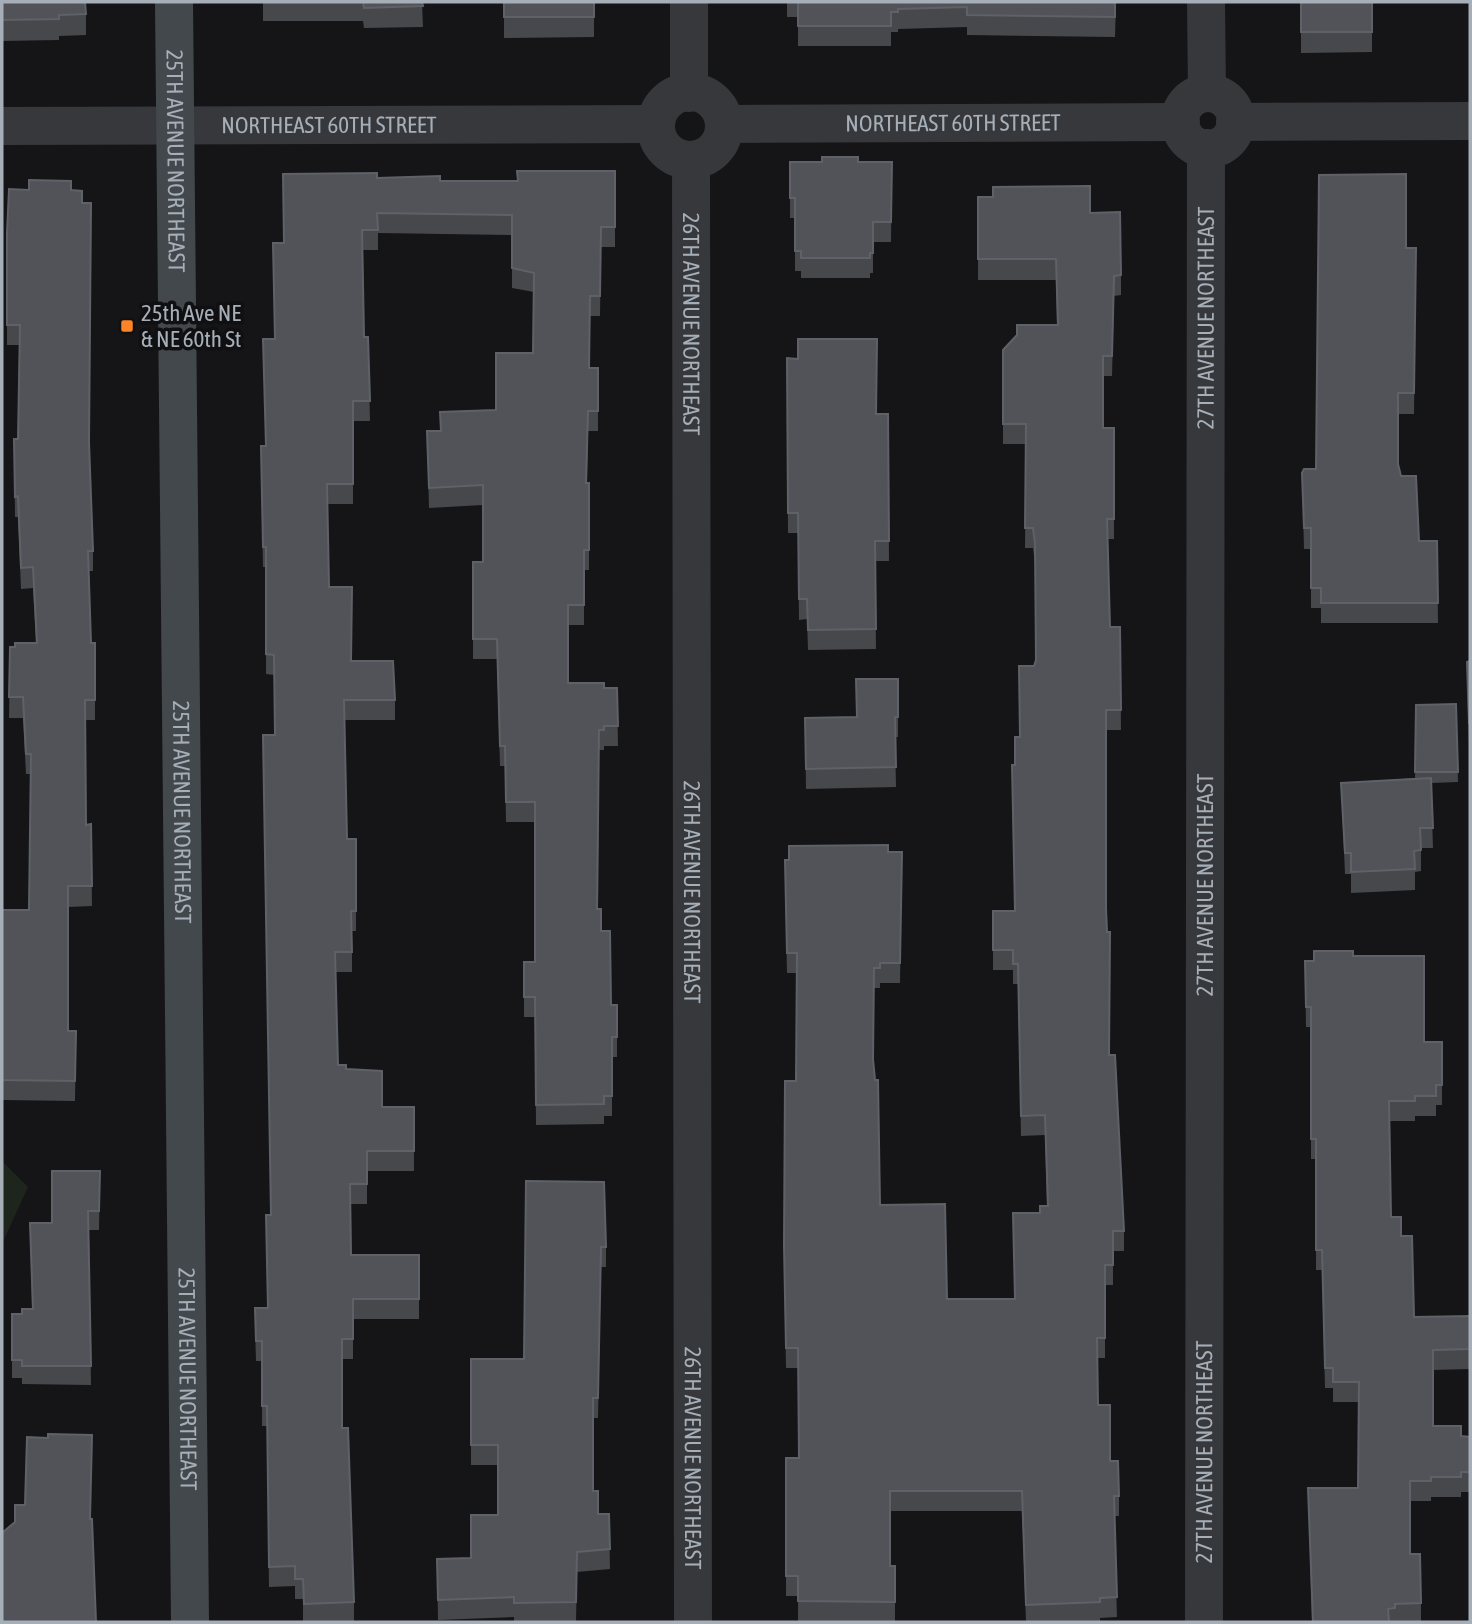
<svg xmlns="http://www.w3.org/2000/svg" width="1472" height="1624" viewBox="0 0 1472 1624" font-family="'Asap Condensed',sans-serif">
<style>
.green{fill:#1d251d}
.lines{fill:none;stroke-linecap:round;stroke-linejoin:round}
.street{stroke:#36383c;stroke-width:38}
.secondary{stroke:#43484c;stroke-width:38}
.wall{fill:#46484c}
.building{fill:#515358;stroke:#5e6167;stroke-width:2}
.poi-dot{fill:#fb8328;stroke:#101012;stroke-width:2.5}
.labels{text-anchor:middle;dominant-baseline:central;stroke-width:7;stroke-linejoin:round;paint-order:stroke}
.street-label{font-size:23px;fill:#a6afb8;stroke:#101012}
.poi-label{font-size:23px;fill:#a6afb8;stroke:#101012;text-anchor:start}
</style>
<rect width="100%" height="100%" fill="#151517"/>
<!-- green -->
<path class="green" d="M 2,1161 L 28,1187 L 2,1244 Z"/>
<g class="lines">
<!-- street -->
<g class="street">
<path d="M 1206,2 L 1207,93"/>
<circle cx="690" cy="126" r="34"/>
<path d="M 689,93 L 689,2"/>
<circle cx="1208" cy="121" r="28"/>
<path d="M 1235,122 L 1470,121"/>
<path id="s1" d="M 724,124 L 1181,122"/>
<path id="s2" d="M 2,126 L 655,124"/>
<path id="s3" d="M 691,160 L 693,1622"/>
<path id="s4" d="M 1204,1622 L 1206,148"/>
</g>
<!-- secondary -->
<path class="secondary" id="s5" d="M 174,2 L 190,1622"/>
</g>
<!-- wall -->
<path class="wall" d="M 2,2 L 86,14 L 86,35 L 59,36 L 59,40 L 2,41 Z
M 263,2 L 422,2 L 423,27 L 364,28 L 363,21 L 263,21 Z
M 504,2 L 594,2 L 594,37 L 504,38 Z
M 787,2 L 1116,2 L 1115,37 L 967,35 L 967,27 L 898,29 L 898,32 L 891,32 L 891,46 L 798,46 L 798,17 L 787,17 Z
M 1301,2 L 1372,2 L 1372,52 L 1301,53 Z
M 790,162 L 892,162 L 891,242 L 873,242 L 873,273 L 870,273 L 870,278 L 801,278 L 801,271 L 795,271 L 795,218 L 790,218 Z
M 615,171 L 615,247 L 601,247 L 600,316 L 590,316 L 589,368 L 598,368 L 598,431 L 588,431 L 587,483 L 589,483 L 589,570 L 584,570 L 584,625 L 568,625 L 568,683 L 604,688 L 617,688 L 618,746 L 604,746 L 604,750 L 599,750 L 598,909 L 611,1005 L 617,1005 L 617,1057 L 612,1057 L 612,1116 L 604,1116 L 604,1124 L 536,1125 L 535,1017 L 524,1017 L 524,962 L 535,962 L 535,822 L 506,822 L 505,766 L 500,766 L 497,659 L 473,659 L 473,562 L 483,562 L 483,505 L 429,508 L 427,431 L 440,431 L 440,412 L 496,410 L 533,353 L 534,292 L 512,288 L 512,235 L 378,233 L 378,250 L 363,250 L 364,337 L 368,337 L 370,421 L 353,421 L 353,504 L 327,504 L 329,587 L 351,661 L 395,700 L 395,720 L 344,720 L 347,839 L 356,839 L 356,931 L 352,931 L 352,972 L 336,972 L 338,1065 L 346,1069 L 382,1107 L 414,1107 L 414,1171 L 367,1171 L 367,1204 L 351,1204 L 351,1255 L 419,1255 L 419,1319 L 353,1319 L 353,1359 L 342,1359 L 342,1428 L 354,1602 L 354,1622 L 303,1622 L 303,1599 L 295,1599 L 295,1586 L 269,1587 L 267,1426 L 262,1426 L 262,1361 L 256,1361 L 255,1328 L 268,1308 L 270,1215 L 275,735 L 274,675 L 266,674 L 266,567 L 263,567 L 261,466 L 265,446 L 284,243 L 377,178 L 440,181 L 517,181 Z
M 71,190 L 82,203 L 89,446 L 93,551 L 93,571 L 88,571 L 91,643 L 95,643 L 95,720 L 85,720 L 86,825 L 91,824 L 92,906 L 68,907 L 68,1031 L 76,1031 L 75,1101 L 2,1100 L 2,910 L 29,910 L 31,774 L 26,774 L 23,718 L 9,718 L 10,647 L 36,643 L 33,588 L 21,589 L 18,517 L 15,517 L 14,439 L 18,439 L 19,345 L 7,345 L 7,233 Z
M 978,197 L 1090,213 L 1121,275 L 1121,295 L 1114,296 L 1112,376 L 1103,376 L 1103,428 L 1114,428 L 1114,539 L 1108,539 L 1110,627 L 1120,627 L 1121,730 L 1106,730 L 1106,908 L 1109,1055 L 1124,1231 L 1124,1251 L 1113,1251 L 1113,1285 L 1105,1285 L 1105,1358 L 1097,1358 L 1098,1405 L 1110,1461 L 1119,1496 L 1119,1516 L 1114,1516 L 1117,1617 L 1100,1618 L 1100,1622 L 1026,1622 L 1022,1511 L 890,1511 L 890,1566 L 895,1566 L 895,1622 L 798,1621 L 798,1596 L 786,1596 L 786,1458 L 799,1458 L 798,1368 L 786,1368 L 784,1265 L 796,1081 L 797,973 L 787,973 L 785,880 L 888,852 L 902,852 L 900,983 L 880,983 L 880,988 L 874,988 L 873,1061 L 880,1205 L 947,1299 L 1015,1299 L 1040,1213 L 1047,1206 L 1045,1135 L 1021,1136 L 1018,984 L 1013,984 L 1013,970 L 993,970 L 993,911 L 1015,911 L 1015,765 L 1036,661 L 1035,564 L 1033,548 L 1025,548 L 1026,444 L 1003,444 L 1003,350 L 1057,325 L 1056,280 L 978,280 Z
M 1406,248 L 1416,248 L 1414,414 L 1398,414 L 1398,464 L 1401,476 L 1419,541 L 1437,541 L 1438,623 L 1321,623 L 1321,608 L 1311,608 L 1311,549 L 1304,549 L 1302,473 L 1316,469 Z
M 787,358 L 876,414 L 888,414 L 889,561 L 875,561 L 876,649 L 808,650 L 807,619 L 799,620 L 798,533 L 788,533 Z
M 1470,661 L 1470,743 L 1469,743 L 1467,682 Z
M 898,679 L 898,737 L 895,737 L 896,787 L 806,789 L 805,718 L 857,717 Z
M 1456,704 L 1458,782 L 1431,783 L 1433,848 L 1421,848 L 1421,871 L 1415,872 L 1415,890 L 1351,893 L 1351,874 L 1345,874 L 1341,783 L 1415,778 L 1416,705 Z
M 1353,956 L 1424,1042 L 1442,1042 L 1442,1105 L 1436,1105 L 1436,1116 L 1415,1116 L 1415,1121 L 1390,1121 L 1391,1217 L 1401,1236 L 1414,1317 L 1470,1316 L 1470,1369 L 1433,1370 L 1433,1426 L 1461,1436 L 1470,1437 L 1470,1492 L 1461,1492 L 1461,1497 L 1431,1497 L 1431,1501 L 1410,1501 L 1410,1554 L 1421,1603 L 1421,1622 L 1312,1622 L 1308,1488 L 1358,1488 L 1359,1402 L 1333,1402 L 1333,1388 L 1325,1388 L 1322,1270 L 1316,1270 L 1316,1159 L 1311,1159 L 1311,1027 L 1306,1027 L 1305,961 Z
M 100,1171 L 99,1230 L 89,1230 L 91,1385 L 22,1384 L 22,1378 L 12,1378 L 12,1314 L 22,1314 L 32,1309 L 30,1223 L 52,1223 Z
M 526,1181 L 606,1247 L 606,1267 L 601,1267 L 598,1418 L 593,1418 L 593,1491 L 598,1514 L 609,1514 L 610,1569 L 577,1572 L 576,1622 L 514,1622 L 514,1617 L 438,1620 L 437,1559 L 471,1558 L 498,1515 L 498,1465 L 471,1465 L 471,1359 L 524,1359 Z"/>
<!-- building -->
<path class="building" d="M 2,2 L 85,2 L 86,14 L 59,15 L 59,19 L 2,20 Z
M 363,2 L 422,2 L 423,6 L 364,8 Z
M 504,2 L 594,2 L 594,17 L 504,17 Z
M 798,2 L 1115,2 L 1115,17 L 967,15 L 967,7 L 898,9 L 898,12 L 891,12 L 891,26 L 798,26 Z
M 1301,2 L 1372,2 L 1372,32 L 1301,32 Z
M 822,157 L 858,157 L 858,162 L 892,162 L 891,222 L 873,222 L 873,253 L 870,253 L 870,258 L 801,258 L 801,251 L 795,251 L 795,198 L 790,198 L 790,162 L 822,162 Z
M 517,171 L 615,171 L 615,227 L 601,227 L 600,296 L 590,296 L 589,368 L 598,368 L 598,411 L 588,411 L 586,483 L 589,483 L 589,550 L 584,550 L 584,605 L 568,605 L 568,683 L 604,683 L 604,688 L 617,688 L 618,726 L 604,726 L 604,730 L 599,730 L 597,909 L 601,909 L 601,931 L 610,931 L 611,1005 L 617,1005 L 617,1037 L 612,1037 L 612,1096 L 604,1096 L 604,1104 L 536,1105 L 535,997 L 524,997 L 524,962 L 535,962 L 535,802 L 506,802 L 505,746 L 500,746 L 497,639 L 473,639 L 473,562 L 483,562 L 483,485 L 429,488 L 427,431 L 441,431 L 440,412 L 496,410 L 496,353 L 533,353 L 534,273 L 512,268 L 512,215 L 377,213 L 378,230 L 362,230 L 364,337 L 368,337 L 370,401 L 353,401 L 353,484 L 327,484 L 329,587 L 352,587 L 351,661 L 393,661 L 395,700 L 344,700 L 347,839 L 356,839 L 356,911 L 351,911 L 352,952 L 335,952 L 338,1065 L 346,1065 L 346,1069 L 382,1071 L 382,1107 L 414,1107 L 414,1151 L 367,1151 L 367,1184 L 350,1184 L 351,1255 L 419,1255 L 419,1299 L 353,1299 L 353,1339 L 342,1339 L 342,1428 L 348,1428 L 354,1602 L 304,1604 L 303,1579 L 295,1579 L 295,1566 L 269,1567 L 267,1406 L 262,1406 L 262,1341 L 256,1341 L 255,1308 L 268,1308 L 266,1215 L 271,1215 L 263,735 L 275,735 L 274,655 L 266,654 L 266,547 L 263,547 L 261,446 L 266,446 L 263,339 L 275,339 L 273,243 L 284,243 L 283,174 L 377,173 L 377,178 L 440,176 L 440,181 L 518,181 Z
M 1406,174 L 1406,248 L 1416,248 L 1414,393 L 1398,393 L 1398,464 L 1401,476 L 1416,476 L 1419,541 L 1437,541 L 1438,603 L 1321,603 L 1321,588 L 1311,588 L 1311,528 L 1304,528 L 1302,473 L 1304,469 L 1316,469 L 1319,175 Z
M 29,180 L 71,181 L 71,190 L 82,191 L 82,203 L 91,203 L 89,442 L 93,551 L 88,551 L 91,643 L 95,643 L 95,700 L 85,700 L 86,825 L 91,824 L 92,886 L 68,886 L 68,1031 L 76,1031 L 75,1081 L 2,1080 L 2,910 L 29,910 L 31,754 L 26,754 L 23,697 L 9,697 L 10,647 L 15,647 L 15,643 L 37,643 L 33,567 L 21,568 L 18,496 L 15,497 L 14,439 L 18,439 L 20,325 L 7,325 L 7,233 L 9,189 L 29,190 Z
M 1090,186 L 1090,213 L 1120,212 L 1121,275 L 1114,276 L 1112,356 L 1103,356 L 1103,428 L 1114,428 L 1114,519 L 1107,519 L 1110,627 L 1120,627 L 1121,710 L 1106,710 L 1106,908 L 1107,932 L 1110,932 L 1109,1055 L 1115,1055 L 1124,1231 L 1113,1231 L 1113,1265 L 1105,1265 L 1105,1338 L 1097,1338 L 1098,1405 L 1110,1405 L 1110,1461 L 1118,1461 L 1119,1496 L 1114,1496 L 1117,1597 L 1100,1598 L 1100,1602 L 1026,1605 L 1022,1491 L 890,1491 L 890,1566 L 895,1566 L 895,1602 L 798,1601 L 798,1576 L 786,1576 L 786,1458 L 799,1458 L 798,1348 L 786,1348 L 784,1245 L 785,1081 L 796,1081 L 797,953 L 787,953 L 785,860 L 789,860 L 789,846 L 888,845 L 888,852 L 902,852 L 900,963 L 880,963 L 880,968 L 874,968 L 873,1059 L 875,1080 L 878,1080 L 880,1205 L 945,1204 L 947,1299 L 1015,1299 L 1013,1213 L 1040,1213 L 1040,1206 L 1048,1206 L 1045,1115 L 1021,1116 L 1018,964 L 1013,964 L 1013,950 L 993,950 L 993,911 L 1015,911 L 1012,765 L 1015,765 L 1015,737 L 1020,737 L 1019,666 L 1034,666 L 1036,660 L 1035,544 L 1033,528 L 1025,528 L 1026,424 L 1003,424 L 1003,350 L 1017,335 L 1017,325 L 1058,325 L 1056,259 L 978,259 L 978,197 L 993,197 L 993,187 Z
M 798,339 L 877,339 L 876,414 L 888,414 L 889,541 L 875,541 L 876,629 L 808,630 L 807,599 L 799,599 L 798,513 L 788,513 L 787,358 L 798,359 Z
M 1470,661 L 1470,723 L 1469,723 L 1467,662 Z
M 856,679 L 898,679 L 898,717 L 895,717 L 896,767 L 806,769 L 805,718 L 857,717 Z
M 1456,704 L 1458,772 L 1415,772 L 1416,705 Z
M 1431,778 L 1433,828 L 1420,828 L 1421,850 L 1414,851 L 1415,869 L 1351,872 L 1351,853 L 1345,853 L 1341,783 Z
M 1314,951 L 1353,951 L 1353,956 L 1424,956 L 1424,1042 L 1442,1042 L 1442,1085 L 1436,1085 L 1436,1096 L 1415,1096 L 1415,1101 L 1389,1101 L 1391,1217 L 1401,1217 L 1401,1236 L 1412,1236 L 1414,1317 L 1470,1316 L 1470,1349 L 1433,1350 L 1433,1426 L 1461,1426 L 1461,1436 L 1470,1437 L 1470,1472 L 1461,1472 L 1461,1477 L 1431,1477 L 1431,1481 L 1410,1481 L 1410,1554 L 1420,1554 L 1421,1603 L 1395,1604 L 1395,1608 L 1388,1609 L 1389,1622 L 1313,1622 L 1308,1488 L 1358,1488 L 1359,1382 L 1333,1382 L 1333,1368 L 1325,1368 L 1322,1250 L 1316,1250 L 1316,1139 L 1311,1139 L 1311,1007 L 1306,1007 L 1305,961 L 1314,961 Z
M 52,1171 L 100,1171 L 99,1211 L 88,1211 L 91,1366 L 22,1366 L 22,1360 L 12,1360 L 12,1314 L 22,1314 L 22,1309 L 33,1309 L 30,1223 L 52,1223 Z
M 526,1181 L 604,1182 L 606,1247 L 601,1247 L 598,1398 L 593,1398 L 593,1491 L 598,1491 L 598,1514 L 609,1514 L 610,1549 L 577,1552 L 576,1602 L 514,1603 L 514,1597 L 438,1600 L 437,1559 L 471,1558 L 471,1515 L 498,1515 L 498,1445 L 471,1445 L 471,1359 L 524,1359 Z
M 48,1434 L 92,1435 L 90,1519 L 92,1519 L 96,1622 L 2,1622 L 2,1533 L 15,1522 L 15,1505 L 25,1505 L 27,1437 L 48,1438 Z"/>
<!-- markers -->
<rect class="poi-dot" x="120" y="319" width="14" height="14" rx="3.5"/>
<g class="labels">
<!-- street labels -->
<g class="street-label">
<text stroke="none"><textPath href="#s1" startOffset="229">NORTHEAST 60TH STREET</textPath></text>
<text stroke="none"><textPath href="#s2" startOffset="327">NORTHEAST 60TH STREET</textPath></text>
<text stroke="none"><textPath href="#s5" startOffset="159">25TH AVENUE NORTHEAST</textPath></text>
<text stroke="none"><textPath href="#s4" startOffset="1304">27TH AVENUE NORTHEAST</textPath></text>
<text stroke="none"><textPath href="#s3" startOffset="164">26TH AVENUE NORTHEAST</textPath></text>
<text stroke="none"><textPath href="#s5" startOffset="810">25TH AVENUE NORTHEAST</textPath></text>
<text stroke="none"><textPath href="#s4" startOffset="737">27TH AVENUE NORTHEAST</textPath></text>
<text stroke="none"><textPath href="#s3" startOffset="732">26TH AVENUE NORTHEAST</textPath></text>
<text stroke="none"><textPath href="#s5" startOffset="1377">25TH AVENUE NORTHEAST</textPath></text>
<text stroke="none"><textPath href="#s4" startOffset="170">27TH AVENUE NORTHEAST</textPath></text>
<text stroke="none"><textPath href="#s3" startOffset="1298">26TH AVENUE NORTHEAST</textPath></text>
</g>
<!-- poi labels -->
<g class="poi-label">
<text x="141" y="313">25th Ave NE<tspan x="141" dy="26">&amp; NE 60th St</tspan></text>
</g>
</g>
<!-- border -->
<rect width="1472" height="1624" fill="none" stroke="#a6afb8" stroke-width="7"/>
</svg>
